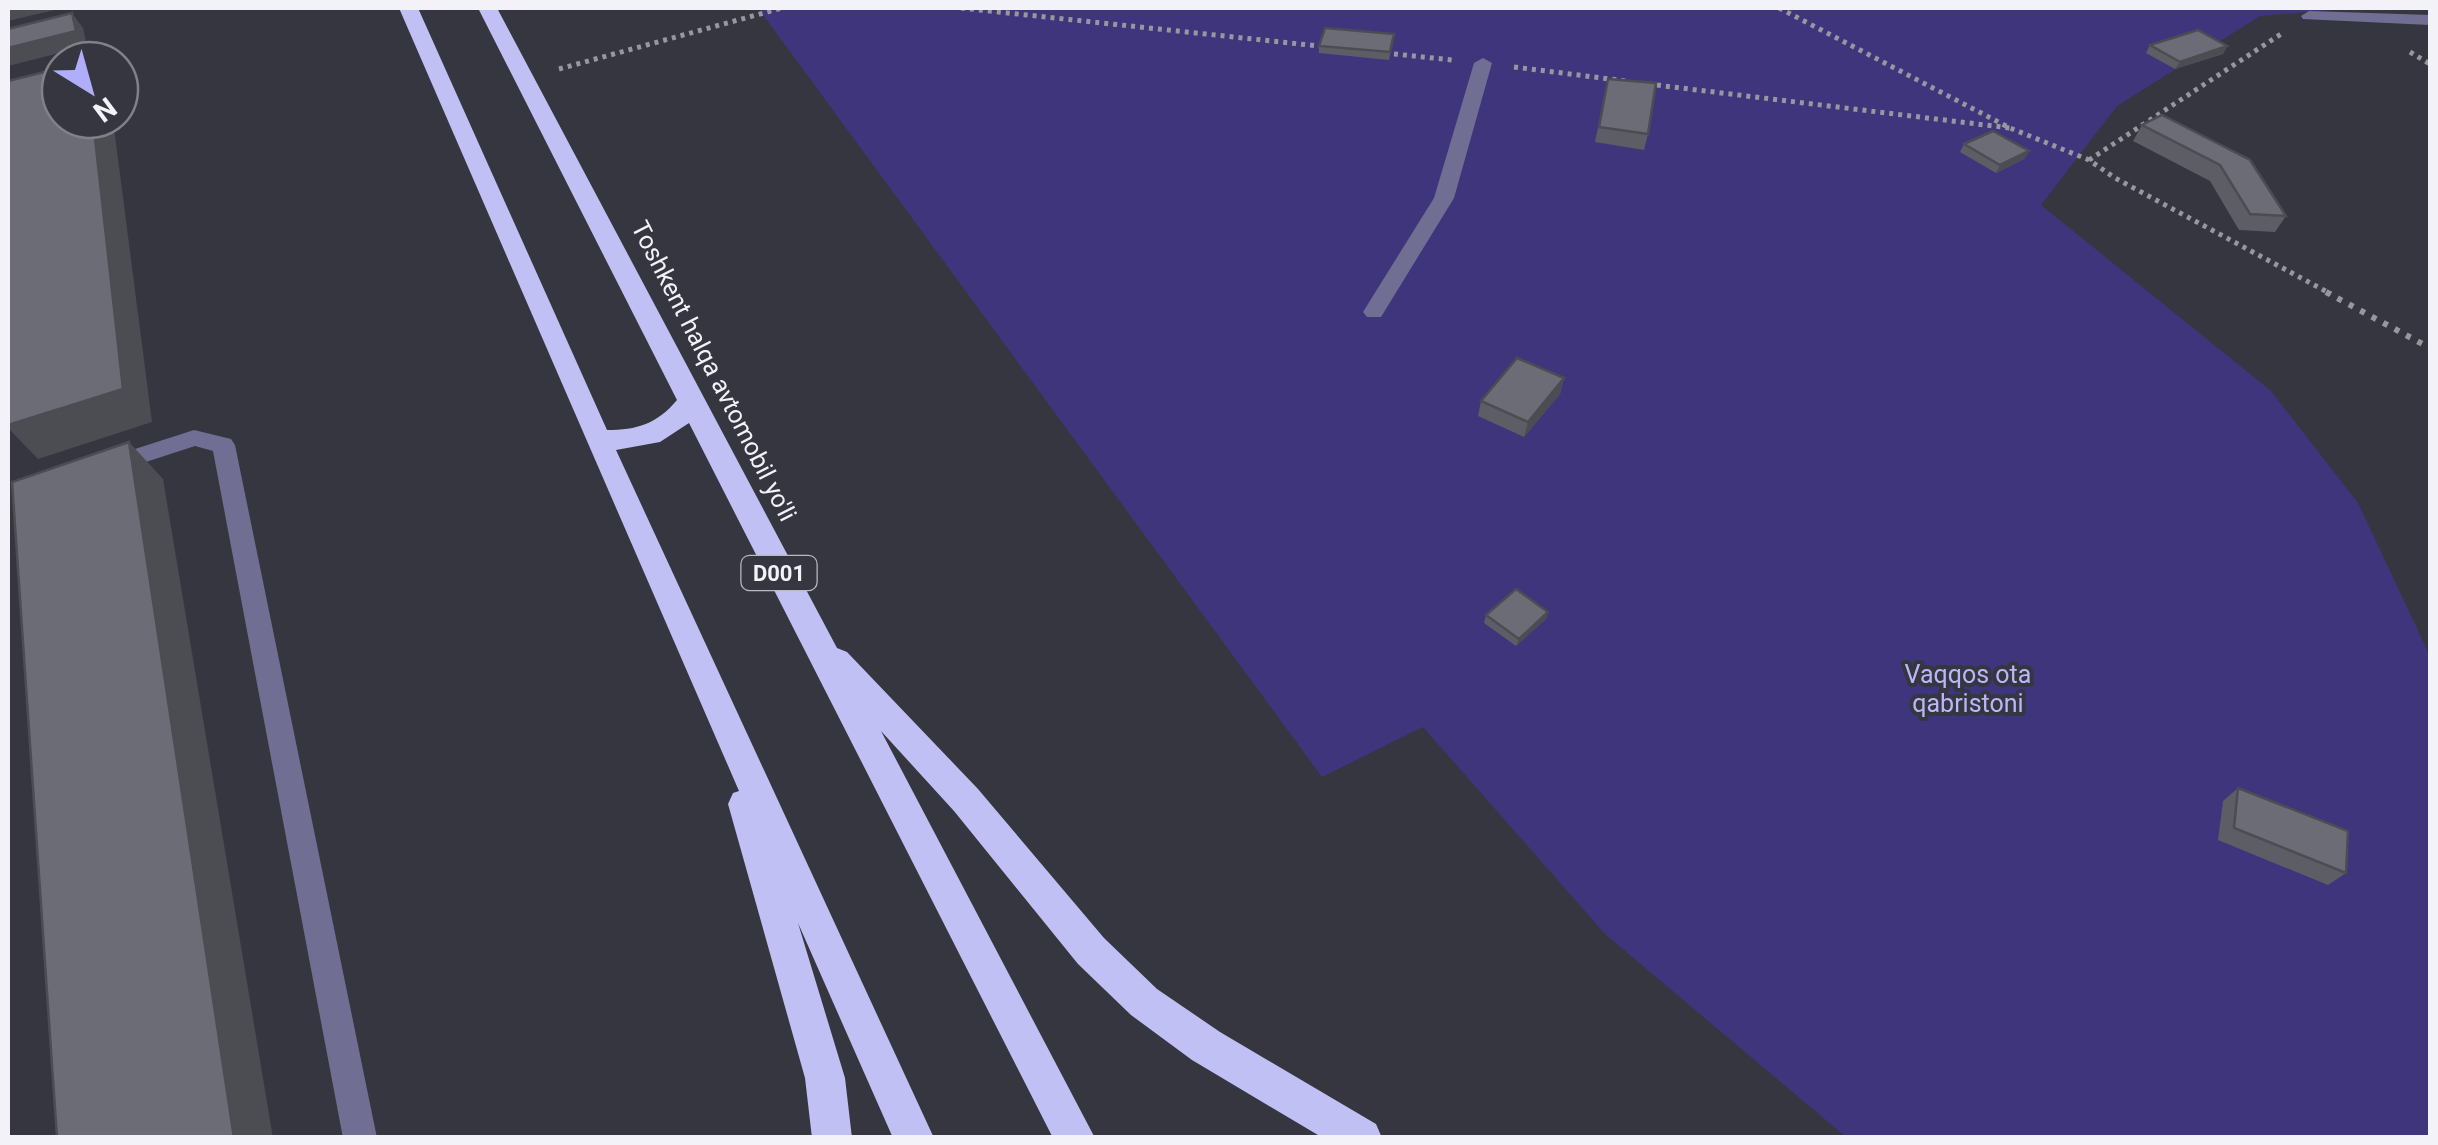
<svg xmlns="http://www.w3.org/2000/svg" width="2438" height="1145" viewBox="0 0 2438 1145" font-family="Roboto,sans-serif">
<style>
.green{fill:#3f357d}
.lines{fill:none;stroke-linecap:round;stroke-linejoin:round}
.path-far1{stroke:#97979f;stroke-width:5;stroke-dasharray:4 5;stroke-linecap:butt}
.path{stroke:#97979f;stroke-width:6;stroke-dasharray:5 8;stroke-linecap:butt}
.minor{fill:#706f93;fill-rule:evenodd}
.highway{fill:#c1c0f4;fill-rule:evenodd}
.wall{fill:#5d5d66}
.shaded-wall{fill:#4c4c53}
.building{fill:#6c6c77;stroke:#4c4c53;stroke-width:2.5}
.labels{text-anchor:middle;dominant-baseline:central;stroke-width:8;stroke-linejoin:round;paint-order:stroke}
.shield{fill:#363640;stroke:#babac1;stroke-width:2.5}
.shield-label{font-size:22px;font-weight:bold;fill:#f2f2f8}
.street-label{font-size:25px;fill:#f2f2f8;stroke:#363640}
.park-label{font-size:25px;fill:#b9b7f8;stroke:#363640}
</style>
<rect width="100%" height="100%" fill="#363640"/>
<!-- green -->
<path class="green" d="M 758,8 L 2359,8 L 2260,16 L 2117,106 L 2041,205 L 2271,391 L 2358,503 L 2430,656 L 2430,1137 L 1846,1137 L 1605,934 L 1423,727 L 1322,777 Z"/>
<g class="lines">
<!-- path-far1 -->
<path class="path-far1" d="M 961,8 L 1328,47
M 1779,8 L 2010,128 L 2089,160 L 2115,178 L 2331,294
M 2410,52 L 2430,64
M 1385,53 L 1452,60
M 1514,67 L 1626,81
M 559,69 L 782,8
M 1648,84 L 2010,128
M 2089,160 L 2281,34"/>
<!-- path -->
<path class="path" d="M 2326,292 L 2430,348"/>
<!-- minor -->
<path class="minor" d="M 2309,11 L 2430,15 L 2430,25 L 2303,19 L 2301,16 Z
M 1483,58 L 1492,63 L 1454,198 L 1381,317 L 1367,317 L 1363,312 L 1434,198 L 1474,63 Z
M 194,430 L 231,439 L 235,445 L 377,1138 L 343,1138 L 213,451 L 195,446 L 112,473 L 100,465 L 104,459 Z"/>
<!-- highway -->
<path class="highway" d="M 399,8 L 418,8 L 607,430 C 637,430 657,424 677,400 L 478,8 L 497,8 L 837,648 L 847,652 L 978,789 L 1104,938 L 1157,989 L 1220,1032 L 1376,1124 L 1382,1138 L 1323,1138 L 1192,1060 L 1131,1015 L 1078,964 L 954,811 L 881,731 L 1095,1138 L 1053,1138 L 689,423 L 660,442 L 616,450 L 934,1138 L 893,1138 L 798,923 L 845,1078 L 852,1138 L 812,1138 L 805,1078 L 728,804 L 733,793 L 739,791 Z"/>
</g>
<!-- wall -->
<path class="wall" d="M 1394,34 L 1389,60 L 1319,53 L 1319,46 Z
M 2150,45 L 2227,46 L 2223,54 L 2175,69 L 2146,53 Z
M 1608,79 L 1648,134 L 1644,150 L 1595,142 Z
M 2162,115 L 2286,216 L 2275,232 L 2239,230 L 2210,181 L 2133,141 L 2142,125 Z
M 1964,144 L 2029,151 L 2024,159 L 1996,173 L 1960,152 Z
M 1564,378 L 1560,394 L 1524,437 L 1478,416 L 1481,401 Z
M 1548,612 L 1546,619 L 1516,646 L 1484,623 L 1486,615 Z
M 2238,788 L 2346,873 L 2328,885 L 2218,840 L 2223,801 Z"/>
<!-- shaded-wall -->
<path class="shaded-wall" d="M 8,8 L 63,8 L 8,21 Z
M 72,13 L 83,28 L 87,46 L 8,66 L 8,48 Z
M 2227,46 L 2223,54 L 2175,69 L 2180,62 Z
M 93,120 L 113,120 L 152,422 L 38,459 L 8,428 L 8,425 Z
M 2029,151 L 2024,159 L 1996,173 L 2000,165 Z
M 1564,378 L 1560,394 L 1524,437 L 1528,422 Z
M 129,442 L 163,479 L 273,1138 L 234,1138 Z
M 1548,612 L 1546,619 L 1516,646 L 1519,639 Z"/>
<!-- building -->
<path class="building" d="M 72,13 L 76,31 L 8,48 L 8,29 Z
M 1325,28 L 1394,34 L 1390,52 L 1319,46 Z
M 2198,30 L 2227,46 L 2180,62 L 2150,45 Z
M 60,68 L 60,120 L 93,120 L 123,389 L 8,425 L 8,81 Z
M 1608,79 L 1656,83 L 1648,134 L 1599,127 Z
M 2162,115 L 2250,160 L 2286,216 L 2250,214 L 2220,165 L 2142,125 Z
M 1993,131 L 2029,151 L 2000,165 L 1964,144 Z
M 1517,358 L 1564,378 L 1528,422 L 1481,401 Z
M 129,442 L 234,1138 L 57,1138 L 12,482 Z
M 1516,589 L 1548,612 L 1519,639 L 1486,615 Z
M 2238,788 L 2348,831 L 2346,873 L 2234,828 Z"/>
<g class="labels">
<!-- shield labels -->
<rect class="shield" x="741.5" y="556" width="75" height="34" rx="8"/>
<g class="shield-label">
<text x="779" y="573">D001</text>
</g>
<!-- street labels -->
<g class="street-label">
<text transform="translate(714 371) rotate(63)">Toshkent halqa avtomobil yo'li</text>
</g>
<!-- park labels -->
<g class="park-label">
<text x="1968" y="674">Vaqqos ota<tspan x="1968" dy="29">qabristoni</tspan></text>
</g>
</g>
<!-- border -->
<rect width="2438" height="1145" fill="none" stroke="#f2f2f8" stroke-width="20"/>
<!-- north arrow -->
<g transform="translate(90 90) rotate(143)"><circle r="48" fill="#363640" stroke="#81818a" stroke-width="2.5"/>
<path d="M0-8L18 38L0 25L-18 38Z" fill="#b0adfa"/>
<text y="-15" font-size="28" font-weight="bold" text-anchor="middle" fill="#f2f2f8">N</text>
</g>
</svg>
